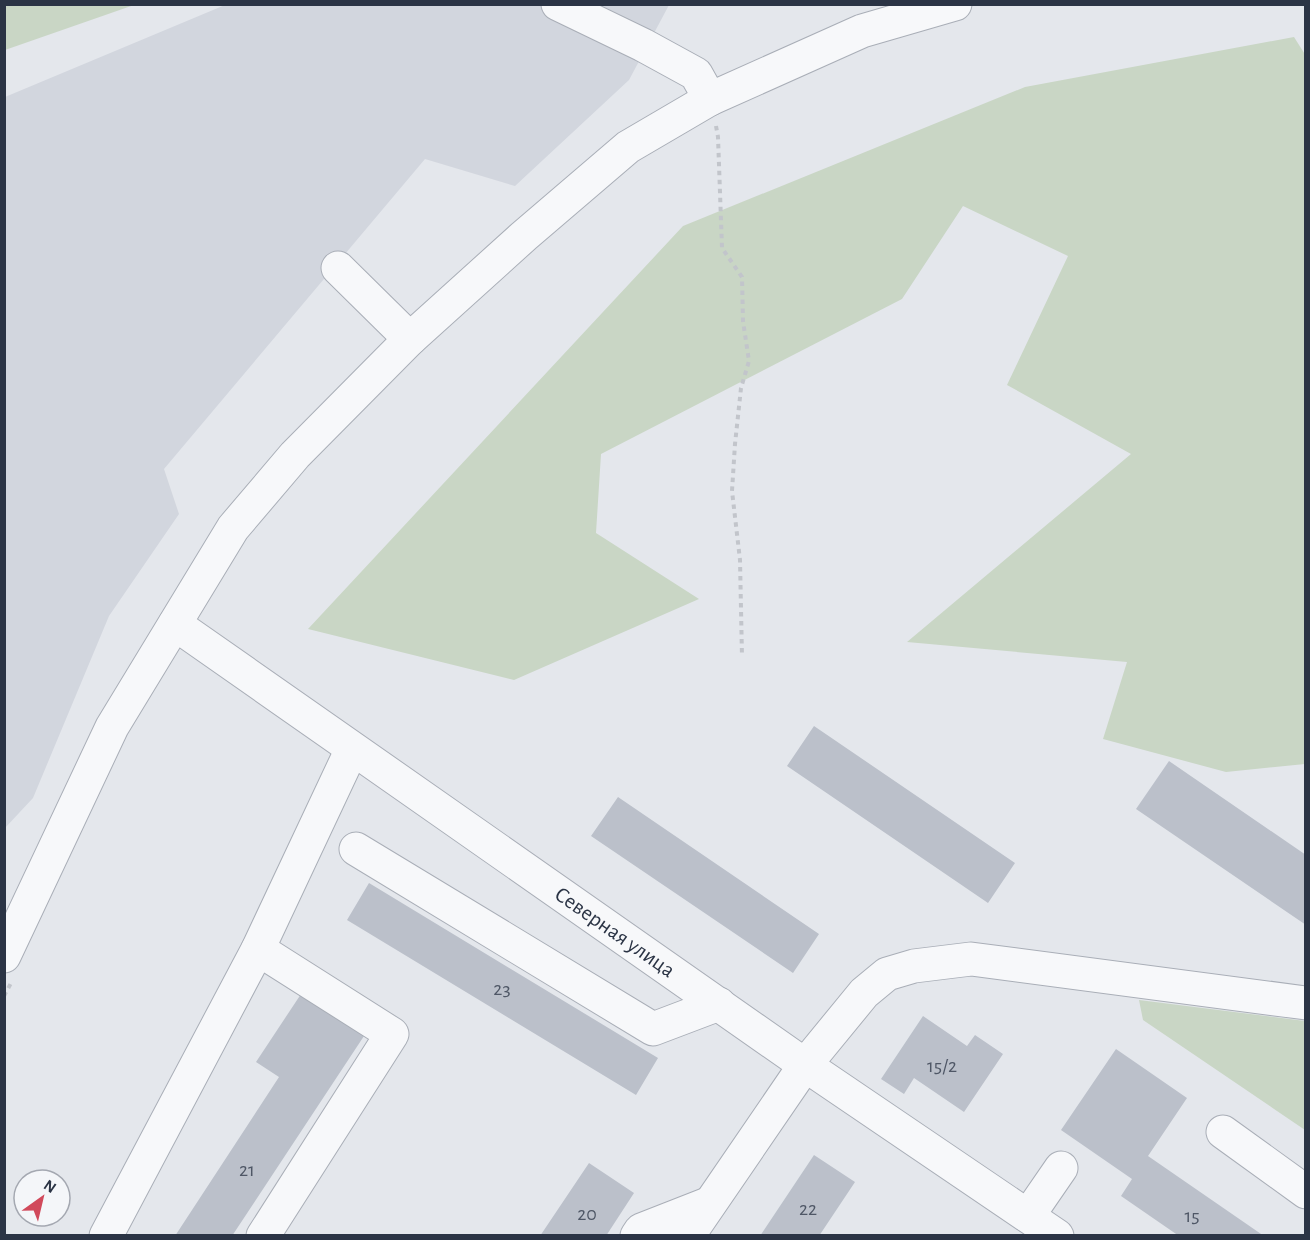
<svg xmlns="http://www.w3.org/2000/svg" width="1310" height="1240" viewBox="0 0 1310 1240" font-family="'Alegreya Sans',sans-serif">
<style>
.built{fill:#d2d6de}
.green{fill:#c9d6c5}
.building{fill:#bbc0ca}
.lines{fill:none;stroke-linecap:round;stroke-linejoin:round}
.minor-casing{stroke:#a9aeb7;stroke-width:35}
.path{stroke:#c2c5cb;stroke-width:4;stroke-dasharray:4.5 4.5;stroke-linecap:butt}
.minor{stroke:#f7f8fa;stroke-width:33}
.labels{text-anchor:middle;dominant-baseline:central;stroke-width:4.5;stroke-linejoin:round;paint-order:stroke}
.number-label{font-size:20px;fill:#4f5766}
.street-label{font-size:22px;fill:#2b3445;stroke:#f4f6f9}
</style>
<rect width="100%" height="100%" fill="#e4e7ec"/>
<!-- built -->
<path class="built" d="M 225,5 L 669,5 L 629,80 L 515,186 L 425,159 L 164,469 L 179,514 L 109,616 L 33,798 L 5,828 L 5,97 Z"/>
<!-- green -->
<path class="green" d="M 5,4 L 134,4 L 134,5 L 5,50 Z
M 1294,37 L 1306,56 L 1305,764 L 1226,772 L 1103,739 L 1127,662 L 907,642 L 1131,454 L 1007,385 L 1068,256 L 963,206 L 902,299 L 601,454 L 596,533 L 699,599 L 514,680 L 308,629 L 683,226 L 1025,87 Z
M 1139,1000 L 1305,1021 L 1305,1130 L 1143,1020 Z"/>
<!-- building -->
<path class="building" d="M 814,726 L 1015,863 L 988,903 L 787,766 Z
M 1169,761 L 1306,855 L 1306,925 L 1136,809 Z
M 618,797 L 819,934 L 793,973 L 591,836 Z
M 369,883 L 658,1058 L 636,1095 L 347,920 Z
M 301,994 L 364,1036 L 232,1236 L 175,1236 L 279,1077 L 256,1062 Z
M 923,1016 L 967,1046 L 975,1035 L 1003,1054 L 964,1112 L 914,1078 L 904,1094 L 881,1079 Z
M 1116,1049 L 1187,1098 L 1148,1156 L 1264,1236 L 1179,1236 L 1121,1196 L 1132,1179 L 1061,1130 Z
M 814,1155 L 855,1182 L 819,1236 L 760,1236 Z
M 589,1163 L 634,1193 L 606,1236 L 540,1236 Z"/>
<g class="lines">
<defs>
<g id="minor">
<path d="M 558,4 L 643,45 L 696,74 L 710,99"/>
<path d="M 338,268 L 410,339"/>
<path id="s1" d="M 175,624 L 805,1065 L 1057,1236"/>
<path d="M 356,849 L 653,1029 L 719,1004"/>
<path d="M 258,949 L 392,1034 L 263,1236"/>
<path d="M 4,956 L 112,727 L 233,528 L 295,455 L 410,339 L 524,236 L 628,147 L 710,99 L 862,31 L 955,4"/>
<path d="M 1223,1132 L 1306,1192"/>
<path d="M 1028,1216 L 1061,1168"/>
<path d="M 106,1236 L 258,949 L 352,749"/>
<path d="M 637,1236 L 641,1230 L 710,1203"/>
<path d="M 688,1236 L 805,1065 L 864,993 L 887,974 L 914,966 L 971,959 L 1306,1003"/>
</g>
</defs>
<!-- minor casing -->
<use href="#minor" class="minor-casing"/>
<!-- path -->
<path class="path" d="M 716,126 L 718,137 L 722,248 L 742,277 L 743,321 L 749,361 L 741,388 L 735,444 L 732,491 L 740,560 L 742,657
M 4,996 L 11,983"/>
<!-- minor -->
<use href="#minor" class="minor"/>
</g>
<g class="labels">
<!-- number labels -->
<g class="number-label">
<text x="502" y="989">23</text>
<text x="942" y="1066">15/2</text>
<text x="247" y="1170">21</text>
<text x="808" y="1209">22</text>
<text x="587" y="1214">20</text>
<text x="1192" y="1216">15</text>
</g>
<!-- street labels -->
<g class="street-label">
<text stroke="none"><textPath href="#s1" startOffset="537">Северная улица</textPath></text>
</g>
</g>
<!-- border -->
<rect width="1310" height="1240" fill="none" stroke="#2b3445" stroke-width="12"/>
<!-- north arrow -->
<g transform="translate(42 1198) rotate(34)"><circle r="28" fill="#f4f6f9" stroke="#a4a8b1" stroke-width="1.5"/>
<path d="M0-4.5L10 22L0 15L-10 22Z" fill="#d1495b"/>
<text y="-9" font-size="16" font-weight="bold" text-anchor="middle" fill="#2b3445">N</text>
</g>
</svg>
